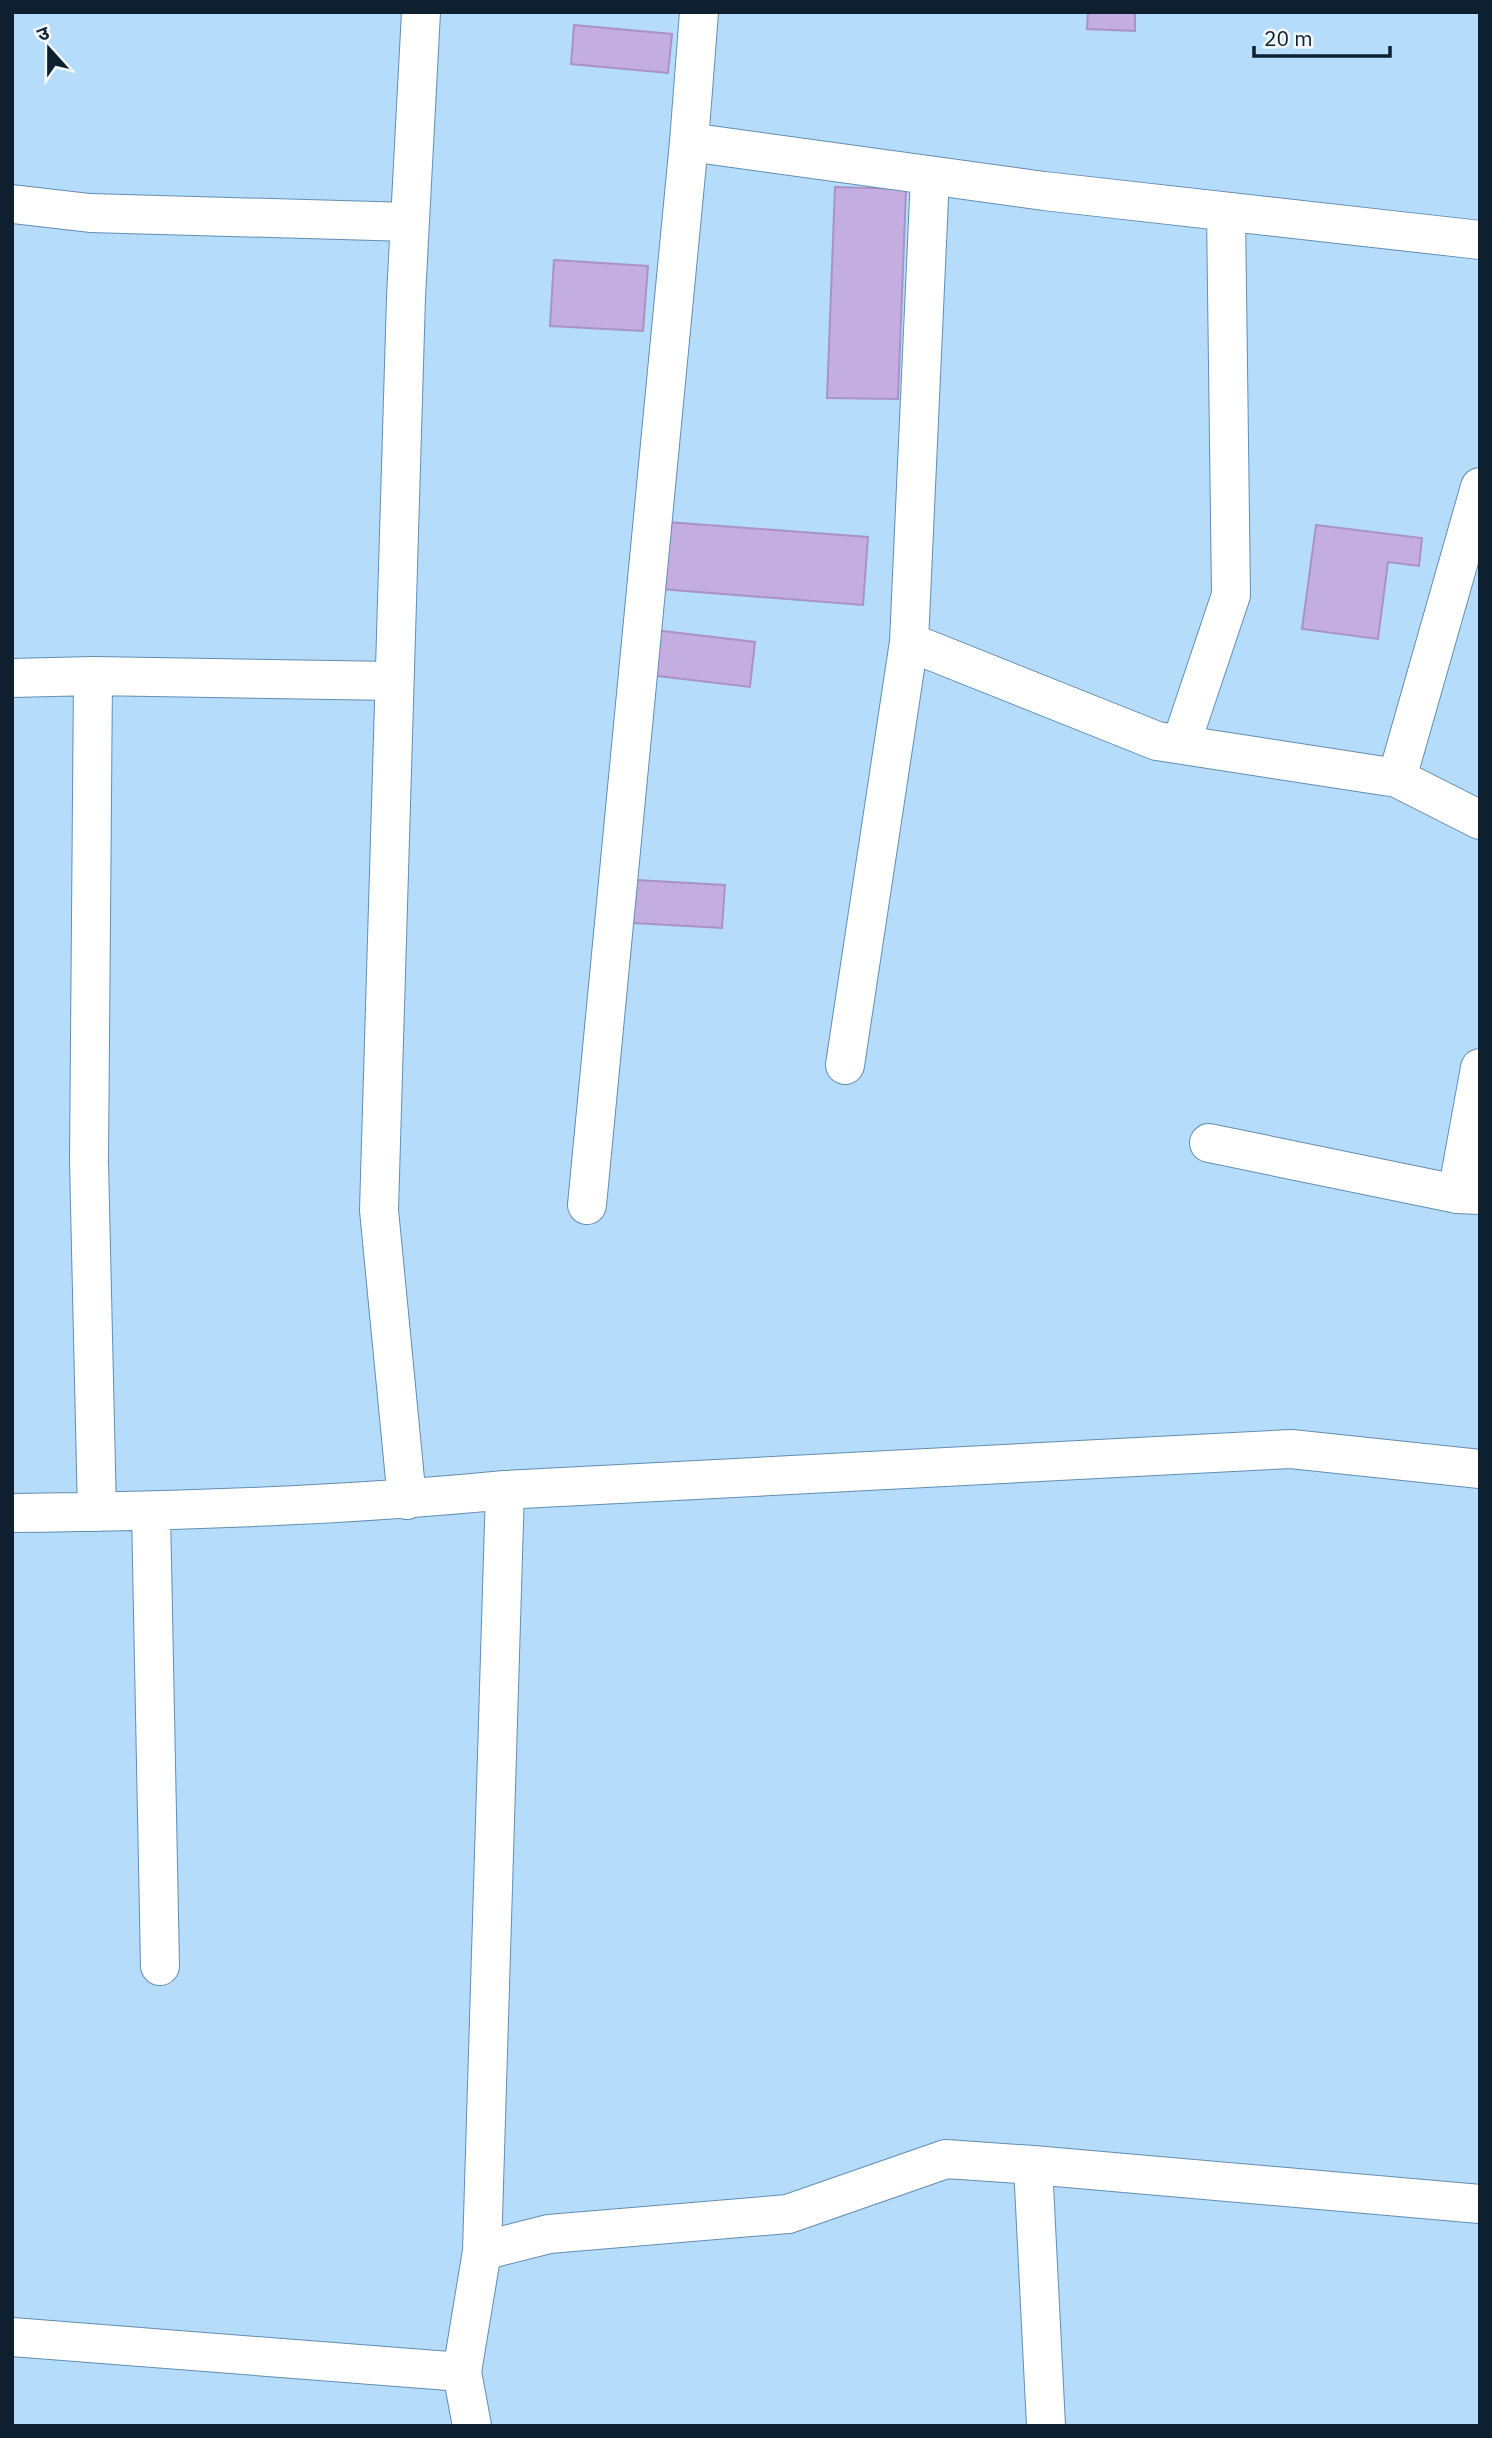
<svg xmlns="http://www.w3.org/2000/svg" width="1492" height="2438" viewBox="0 0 1492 2438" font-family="'IBM Plex Sans','Noto Sans Devanagari',sans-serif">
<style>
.building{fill:#c4ade0;stroke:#a993c5;stroke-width:2}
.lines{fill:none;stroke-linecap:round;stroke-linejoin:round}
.street-casing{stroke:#618eb3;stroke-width:40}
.street{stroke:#fff;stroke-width:38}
</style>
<rect width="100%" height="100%" fill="#b6dcfc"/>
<!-- building -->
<path class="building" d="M 1088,12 L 1135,12 L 1135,31 L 1087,29 Z
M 574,25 L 672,34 L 668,73 L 571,64 Z
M 835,187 L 906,189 L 898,399 L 827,398 Z
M 554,260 L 648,266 L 643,331 L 550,326 Z
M 654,521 L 868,537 L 863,605 L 648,588 Z
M 1316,525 L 1422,538 L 1419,566 L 1388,562 L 1378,639 L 1302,629 Z
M 646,629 L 755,642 L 750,687 L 641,674 Z
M 618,879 L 725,885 L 722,928 L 616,922 Z"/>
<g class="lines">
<defs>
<path id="street" d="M 699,12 L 689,142 L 1044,191 L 1480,240
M 12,204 L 90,213 L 410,222
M 909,642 L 1157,741 L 1397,778 L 1480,820
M 93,676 L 89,1161 L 97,1512
M 12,678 L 93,676 L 394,681
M 1181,744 L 1231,595 L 1226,212
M 1397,778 L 1480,487
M 845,1065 L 909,642 L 930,176
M 1480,1068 L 1457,1194 L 1480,1195
M 1209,1143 L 1457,1194
M 587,1205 L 689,142
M 407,1500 L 379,1210 L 406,297 L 421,12
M 151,1511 L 160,1966
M 12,1513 C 177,1511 341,1506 505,1490 L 1291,1449 L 1480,1469
M 1033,2165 L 1046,2426
M 482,2251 L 549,2234 L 788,2214 L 946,2159 L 1033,2165 L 1480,2204
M 12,2337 L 462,2372
M 472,2426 L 462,2372 L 482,2251 L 505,1490"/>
</defs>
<!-- street casing -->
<use href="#street" class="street-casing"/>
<!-- street -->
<use href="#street" class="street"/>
</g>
<!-- border -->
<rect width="1492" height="2438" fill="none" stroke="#0e202f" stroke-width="28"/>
<!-- north arrow -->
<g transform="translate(49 49) rotate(339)" stroke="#f3f8fc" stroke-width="5" paint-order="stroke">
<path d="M0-5L12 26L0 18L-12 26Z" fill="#0e202f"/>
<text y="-10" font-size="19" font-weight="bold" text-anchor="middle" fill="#0e202f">उ</text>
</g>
<!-- scale -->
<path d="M1254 46v10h136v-10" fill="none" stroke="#0e202f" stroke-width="3.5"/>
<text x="1264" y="46" font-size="21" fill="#0e202f" stroke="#f3f8fc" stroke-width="5" paint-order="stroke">20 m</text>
</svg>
